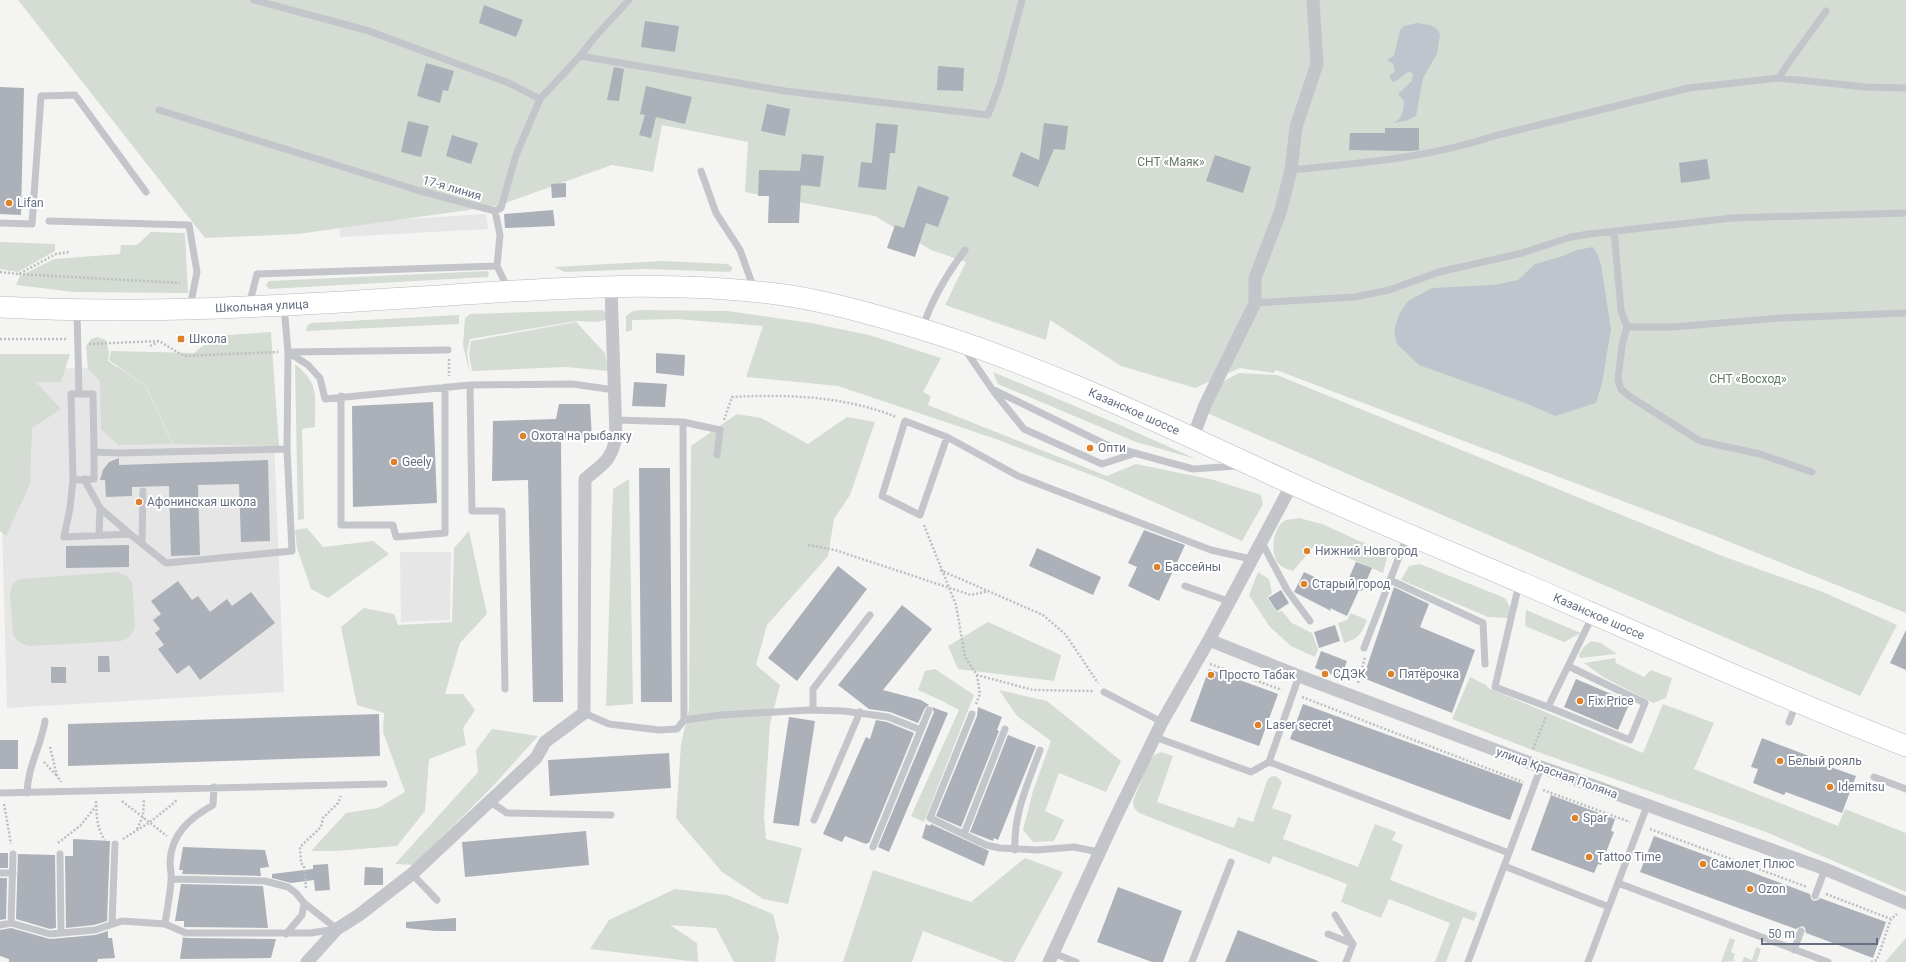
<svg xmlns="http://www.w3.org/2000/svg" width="1906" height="962" viewBox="0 0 1906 962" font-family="Roboto,sans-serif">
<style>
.built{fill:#e5e6e5}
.green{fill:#d4dcd3}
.water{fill:#bfc5cc}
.building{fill:#acb0b8}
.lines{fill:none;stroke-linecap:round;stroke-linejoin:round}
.primary-casing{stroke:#b6b8bd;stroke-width:22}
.path{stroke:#bdbec1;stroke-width:2.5;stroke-dasharray:2 2;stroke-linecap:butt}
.lane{stroke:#c3c5ca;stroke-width:7}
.street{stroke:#c3c5ca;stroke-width:13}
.primary{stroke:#fff;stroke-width:21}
.poi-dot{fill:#de8129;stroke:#fff;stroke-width:1.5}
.labels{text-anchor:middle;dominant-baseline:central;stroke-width:4;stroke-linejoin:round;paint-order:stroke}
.park-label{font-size:12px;fill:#647965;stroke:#fff}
.street-label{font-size:12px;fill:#656e82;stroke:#fff}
.poi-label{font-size:12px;fill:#656e82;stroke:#fff;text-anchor:start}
</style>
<rect width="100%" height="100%" fill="#f4f5f2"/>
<!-- built -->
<path class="built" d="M 486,214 L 488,229 L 340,237 L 339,223 Z
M 271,363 L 284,692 L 7,708 L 0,451 L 0,370 Z
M 400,552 L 451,552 L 450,620 L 401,622 Z"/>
<!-- green -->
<path class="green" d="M 18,0 L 1906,0 L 1906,613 L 1715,536 L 1276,370 L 1273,373 L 1240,368 L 1195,388 L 1121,366 L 1050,320 L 1046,340 L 945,305 L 966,262 L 931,250 L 875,216 L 745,192 L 748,142 L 662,125 L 653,172 L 612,165 L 497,206 L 298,234 L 205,238 Z
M 151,232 L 185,233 L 188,293 L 74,292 L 16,285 L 20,276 L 54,259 L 120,254 L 121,245 L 137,245 Z
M 0,242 L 55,244 L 55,251 L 18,272 L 0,269 Z
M 663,261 L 728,264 L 733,268 L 730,272 L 646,269 L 565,272 L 554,267 Z
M 487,271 L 489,273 L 488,277 L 269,289 L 266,285 L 269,281 Z
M 602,310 L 608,313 L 606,320 L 597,322 L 577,321 L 470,339 L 467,352 L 470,374 L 463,345 L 465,318 L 470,314 Z
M 641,310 L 728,311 L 811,323 L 869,335 L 941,358 L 923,392 L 931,396 L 928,405 L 1107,476 L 1136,464 L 1214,480 L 1261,495 L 1263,504 L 1242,541 L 1102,479 L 993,438 L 838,386 L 746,377 L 763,326 L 676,319 L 632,320 L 632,330 L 626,332 L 626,316 L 633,311 Z
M 459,315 L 459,324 L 306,331 L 307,326 L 311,323 Z
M 576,322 L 605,353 L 608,371 L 566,367 L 472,371 L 469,354 L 471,341 Z
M 271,332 L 279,446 L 173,444 L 147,387 L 109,360 L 111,351 L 194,353 L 215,336 Z
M 97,337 L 106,340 L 109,352 L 108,361 L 146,387 L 172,444 L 118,445 L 101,429 L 100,381 L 88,369 L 86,346 L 91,339 Z
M 0,354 L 70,354 L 61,382 L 36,382 L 61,409 L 32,428 L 30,484 L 6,536 L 0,531 Z
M 295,364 C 320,384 315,397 315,427 L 302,429 L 304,519 L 298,520 Z
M 993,372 L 1120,425 L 1196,459 L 1136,442 L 998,384 Z
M 1239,373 L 1277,375 L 1725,557 L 1823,592 L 1897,625 L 1860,696 L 1207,413 L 1222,382 Z
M 737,414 L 761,418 L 808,444 L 847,417 L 875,422 L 850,495 L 834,519 L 828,556 L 767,625 L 756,665 L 780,685 L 770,724 L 764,816 L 766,839 L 802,848 L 788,904 L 763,899 L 722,872 L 676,818 L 681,744 L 689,709 L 691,446 Z
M 629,479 L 633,704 L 606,706 L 613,489 Z
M 1299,518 L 1322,524 L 1388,554 L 1383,573 L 1316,544 L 1293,571 C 1289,570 1284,568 1281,566 C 1269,557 1272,529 1284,521 C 1288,519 1295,519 1299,518 Z
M 307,528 L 323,547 L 373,541 L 389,554 L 328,598 L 311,589 L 297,548 L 295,530 Z
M 469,531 L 487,614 L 460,643 L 445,694 L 463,694 L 475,710 L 463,728 L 466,745 L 429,759 L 425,811 L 397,846 L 336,851 L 311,851 L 346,813 L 378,808 L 405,792 L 383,732 L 384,713 L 357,705 L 341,627 L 364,608 L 394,614 L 398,625 L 452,622 L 454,548 Z
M 1420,564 L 1505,598 L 1510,607 L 1509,618 L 1488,617 L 1401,580 L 1409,566 Z
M 117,572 L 128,577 L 132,583 L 135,625 C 133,634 130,637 121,641 L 29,646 C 21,644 17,641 13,635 L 10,594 L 12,584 L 20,579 Z
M 1258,572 L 1269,579 L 1272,593 L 1267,598 L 1277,612 L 1282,611 L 1292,623 L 1312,633 L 1318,649 L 1315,657 L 1291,646 L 1269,626 L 1249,595 Z
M 1526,610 L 1581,633 L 1564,642 L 1525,626 Z
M 1351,613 L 1367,620 C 1361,635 1359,638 1344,643 L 1338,623 L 1347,620 Z
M 988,622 L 1061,655 L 1054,681 L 958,669 L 948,646 Z
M 1591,641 L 1601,643 L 1617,654 L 1580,658 L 1579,654 L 1584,647 Z
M 1615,658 L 1616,663 L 1644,677 L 1651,670 L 1672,678 L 1666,698 L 1653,703 L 1603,677 L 1584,663 Z
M 935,669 L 974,695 L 924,822 L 911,816 L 959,710 L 940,700 L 918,690 L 925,671 Z
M 1470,677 L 1486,685 L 1488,688 L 1643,753 L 1663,704 L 1714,723 L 1694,769 L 1838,826 L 1845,809 L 1906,833 L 1906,892 L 1766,832 L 1535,751 L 1452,719 Z
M 999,690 L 1047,701 L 1121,761 L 1106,792 L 1059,773 L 1045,811 L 1064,820 L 1054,841 L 1033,842 L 1023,830 L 1033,791 L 1051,741 L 1017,716 Z
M 492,729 L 538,736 L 493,786 L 414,865 L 395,864 L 478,772 L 476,750 Z
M 1161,752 L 1173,756 L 1157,802 L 1234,828 L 1238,817 L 1253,822 L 1267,781 L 1270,777 L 1276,776 L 1282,782 L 1272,808 L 1292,815 L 1283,839 L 1358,867 L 1375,824 L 1396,832 L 1392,840 L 1403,845 L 1390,880 L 1477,913 L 1474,921 L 1463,917 L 1446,962 L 1435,962 L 1450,923 L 1389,899 L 1381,918 L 1341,902 L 1347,884 L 1273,856 L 1270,864 L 1139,813 L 1134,808 L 1133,801 L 1150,759 L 1156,754 Z
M 1025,858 L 1063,872 L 1014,962 L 1005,962 L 923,931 L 912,962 L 843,962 L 873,870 L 971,902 Z
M 675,889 L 727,895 L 773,914 L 779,938 L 775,962 L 734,962 L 716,928 L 670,925 L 697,943 L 698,962 L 590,949 L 609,920 Z
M 1730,938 L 1735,940 L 1731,952 L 1735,954 L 1733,960 L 1736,961 L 1721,962 Z
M 1906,938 L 1906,962 L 1885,962 Z
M 1756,947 L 1761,949 L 1757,962 L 1742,962 L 1744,957 L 1752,960 Z"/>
<!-- water -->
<path class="water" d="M 1417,23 L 1430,25 L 1437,29 L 1440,34 L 1437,54 L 1423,78 L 1416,116 L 1406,121 L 1393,123 C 1403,119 1403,111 1404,101 L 1398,94 L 1412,81 L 1413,73 L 1408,72 L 1396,81 L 1393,82 L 1389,76 L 1395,71 L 1393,64 L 1387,60 L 1394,56 L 1400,30 L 1404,26 Z
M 1593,247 L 1598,255 L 1601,265 L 1611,329 L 1602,383 L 1596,403 L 1555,416 L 1528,404 L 1419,365 L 1397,344 L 1394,331 L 1399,314 L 1408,301 L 1432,288 L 1494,285 L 1518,280 L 1535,264 L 1560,257 L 1577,250 Z"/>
<!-- building -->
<path class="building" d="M 484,5 L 523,20 L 516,37 L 479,23 Z
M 645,21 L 679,26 L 675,52 L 641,47 Z
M 426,63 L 454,71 L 448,91 L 443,90 L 440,103 L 417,96 Z
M 938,66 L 964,68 L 963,91 L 937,90 Z
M 614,67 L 624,69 L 619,101 L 607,100 Z
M 646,86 L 692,97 L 685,124 L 656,117 L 651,138 L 639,135 L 645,115 L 640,114 Z
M 0,87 L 24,88 L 21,215 L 0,214 Z
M 767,104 L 790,109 L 785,136 L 761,131 Z
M 408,121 L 429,126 L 421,157 L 401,152 Z
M 876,123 L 898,125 L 895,153 L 890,153 L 886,190 L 858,187 L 861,162 L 872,163 Z
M 1044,123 L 1068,126 L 1065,150 L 1054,149 L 1038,187 L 1012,176 L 1021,152 L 1039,160 Z
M 1385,128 L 1419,128 L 1419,150 L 1409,151 L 1349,150 L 1350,133 L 1385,133 Z
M 452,135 L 478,143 L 471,164 L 446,156 Z
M 802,154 L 824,156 L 820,187 L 801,185 L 799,223 L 768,223 L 769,196 L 758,196 L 759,170 L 800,171 Z
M 1215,155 L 1251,167 L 1243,193 L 1206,181 Z
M 1707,159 L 1710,179 L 1681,183 L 1679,163 Z
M 566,183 L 566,197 L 552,198 L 551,184 Z
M 918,186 L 949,197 L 938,227 L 926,223 L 915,257 L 887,248 L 895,225 L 904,228 Z
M 553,210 L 555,226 L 505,228 L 504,214 Z
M 656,353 L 685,355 L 684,376 L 656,373 Z
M 634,382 L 667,384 L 665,407 L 632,406 Z
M 433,402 L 437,503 L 353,507 L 352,406 Z
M 559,404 L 590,404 L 592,438 L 561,439 L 563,702 L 533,702 L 528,480 L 492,481 L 493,421 L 556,419 Z
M 119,458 L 119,465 L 268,460 L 270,541 L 241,542 L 239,484 L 198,485 L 200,555 L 171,556 L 169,486 L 132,487 L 132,496 L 106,497 L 105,480 L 100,480 L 103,470 L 109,462 Z
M 639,468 L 670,468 L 672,702 L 641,702 Z
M 1144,530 L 1185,545 L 1159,601 L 1128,586 L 1137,567 L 1128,563 Z
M 129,545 L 129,567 L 66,568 L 66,546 Z
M 1037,548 L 1101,577 L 1093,595 L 1029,566 Z
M 1356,562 L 1372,568 L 1362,591 L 1359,590 L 1347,616 L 1330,608 L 1331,611 L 1294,592 L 1304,572 L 1343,591 Z
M 838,566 L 867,589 L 797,681 L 768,658 Z
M 178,581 L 192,600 L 198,596 L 210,612 L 227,599 L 232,606 L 251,592 L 275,623 L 200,680 L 189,665 L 177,674 L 158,649 L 164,645 L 155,633 L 160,629 L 153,620 L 161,614 L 151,601 Z
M 1394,587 L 1429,604 L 1420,627 L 1475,650 L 1452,713 L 1363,678 Z
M 1281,590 L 1289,603 L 1277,611 L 1268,598 Z
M 902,605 L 932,629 L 883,690 L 921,700 L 929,705 L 925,708 L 918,723 L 890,712 L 869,709 L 838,685 Z
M 1335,625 L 1340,641 L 1319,648 L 1314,632 Z
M 1906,630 L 1906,670 L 1890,663 Z
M 1321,651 L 1347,661 L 1341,678 L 1315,668 Z
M 98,656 L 109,656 L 110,672 L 98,672 Z
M 51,667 L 66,667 L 66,683 L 51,683 Z
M 1209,669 L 1278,694 L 1259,746 L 1190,721 Z
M 1576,679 L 1630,702 L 1618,730 L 1564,707 Z
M 1303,704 L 1523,784 L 1510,820 L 1290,739 Z
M 932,707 L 948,713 L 889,852 L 878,847 L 934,712 Z
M 978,707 L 1002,717 L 997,730 L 999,731 L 961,827 L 936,816 L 977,716 Z
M 379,714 L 380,756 L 68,766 L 68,724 Z
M 789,717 L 815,721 L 799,826 L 773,823 Z
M 876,720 L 887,722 L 914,733 L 869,843 L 867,843 L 866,844 L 845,836 L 842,842 L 823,834 L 866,737 L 870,739 Z
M 1008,735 L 1036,746 L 998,840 L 994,838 L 993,841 L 970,832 Z
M 1762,738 L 1809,756 L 1808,759 L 1856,776 L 1842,813 L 1786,792 L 1784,795 L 1753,783 L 1758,769 L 1751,767 Z
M 0,740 L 18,740 L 18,769 L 0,769 Z
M 669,753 L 671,788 L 550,796 L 548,760 Z
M 1551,795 L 1615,819 L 1611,831 L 1614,832 L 1601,865 L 1598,864 L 1594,873 L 1531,850 Z
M 926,824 L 930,826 L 931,824 L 989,851 L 984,866 L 922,838 Z
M 586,831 L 589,865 L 465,877 L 462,842 Z
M 1654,836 L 1810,894 L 1811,899 L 1814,901 L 1818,900 L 1820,898 L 1886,922 L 1873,958 L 1806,933 L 1805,928 L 1802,926 L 1796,929 L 1640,872 Z
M 73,839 L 110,841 L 107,921 L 94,925 L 66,928 L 65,856 L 73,856 Z
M 183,847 L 265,850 L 269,867 L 260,868 L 261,876 L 182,874 L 183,870 L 179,870 Z
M 0,853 L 8,853 L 8,868 L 0,868 Z
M 18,854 L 55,855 L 56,928 L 50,929 L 16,919 Z
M 328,864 L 330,890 L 315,891 L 314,880 L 291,883 L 272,878 L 272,874 L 313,869 L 313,865 Z
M 365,867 L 383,868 L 383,885 L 364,885 Z
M 0,878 L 7,878 L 6,919 L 0,920 Z
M 181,884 L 263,886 L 268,928 L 184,927 L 184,921 L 175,921 Z
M 1118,887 L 1182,911 L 1163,962 L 1152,962 L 1097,942 Z
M 456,918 L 456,931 L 435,931 L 406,928 L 406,922 Z
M 11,928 L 50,939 L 95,935 L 108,931 L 108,938 L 112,938 L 115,958 L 98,959 L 97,962 L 9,962 L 9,959 L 0,956 L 0,930 Z
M 1238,930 L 1318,961 L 1318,962 L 1225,962 Z
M 183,937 L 186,938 L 276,939 L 271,958 L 180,959 Z"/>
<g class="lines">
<defs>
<g id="primary">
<path id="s1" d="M 0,307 C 140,315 281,306 421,297 C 543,289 669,278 791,296 C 834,303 876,315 918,328 C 1046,367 1166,426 1288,482 C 1367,518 1448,551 1527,585 C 1653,640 1778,696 1906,746"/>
</g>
</defs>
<!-- primary casing -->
<use href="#primary" class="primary-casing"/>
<!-- path -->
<path class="path" d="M 0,272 L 19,274 L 56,254 L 69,252
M 19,274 L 180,283
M 0,339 L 67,339
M 89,344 L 159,341 L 184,356 L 278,352
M 150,346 L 158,342
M 449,359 L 449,376
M 724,420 L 732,397 C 786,394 845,396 896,417
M 924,525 L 956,605 L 965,657 L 977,675 L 1033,690 L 1094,691
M 808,545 L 835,550 L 971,595 L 989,591
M 940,570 L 1043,615 L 1066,635 L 1098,683
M 1210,664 L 1282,690
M 1358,683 L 1365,657
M 1302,697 L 1523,782
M 976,704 L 980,694 L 977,675
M 50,747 L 57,776 L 61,782
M 1533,749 L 1546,717
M 44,762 L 57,776
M 1543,790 L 1630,822
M 96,801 C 97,815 96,828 105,840
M 122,801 L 167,836
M 4,804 L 11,844
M 137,829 L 143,816 L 144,799
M 1650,829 L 1807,887
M 123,839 L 150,822 L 175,802 L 177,799
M 58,843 L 81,825 L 96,806
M 306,888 L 304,866 L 301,863 L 300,847 L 321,827 L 323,818 L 338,803 L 341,796
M 1826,894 L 1891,919
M 1871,962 L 1877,960 L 1891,919 L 1897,914"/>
<!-- lane -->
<path class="lane" d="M 254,0 L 369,31 L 509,83 L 540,99
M 580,56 L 785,91 L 988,115 L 1000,83 L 1022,0
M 1779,78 L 1787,65 L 1826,11
M 159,110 L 417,190 L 495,211 L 501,208 L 516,155 L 540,99 L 580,56 L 594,38 L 629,0
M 1291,170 C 1359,163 1429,158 1494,136 L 1689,88 L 1779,78 L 1866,87 L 1906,88
M 701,171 L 716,213 L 740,250 L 754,289
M 495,211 L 500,235 L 497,266 L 508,289
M 49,221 L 189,225 L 197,272 L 190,307
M 0,223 L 32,224 L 41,96 L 75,95 L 146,192
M 1614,231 L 1621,310 L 1627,327 L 1622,345 L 1618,380 L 1621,389 L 1629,396 L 1700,441 L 1760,454 L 1812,472
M 1255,303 L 1355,297 L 1389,290 L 1439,272 L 1522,253 L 1571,237 L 1589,234 L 1732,218 L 1906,213
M 249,305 L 257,274 L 497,266
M 284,306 L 288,352 L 287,449 L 292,551 L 166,563 L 130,534 L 64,537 L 70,508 L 73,480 L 71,394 L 93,394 L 94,452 L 119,453 L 287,449
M 77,311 L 79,394
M 923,327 C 932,299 947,274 965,250
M 1627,327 L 1673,327 L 1781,318 L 1906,313
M 964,348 L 992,389 L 1109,446 L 1193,469 L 1237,466
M 288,352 L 308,365 L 320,378 L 325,399 L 470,385 L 472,511 L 502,511 L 505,689
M 288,352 L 448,350
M 470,385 L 572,384 L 615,390
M 994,392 L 1024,429 L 1102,464 L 1136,453
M 341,396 L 341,525 L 393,525 L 396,537 L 445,533 L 445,387
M 683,422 L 720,430 L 717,455
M 947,437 L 920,515 L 882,496 L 905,421 L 947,437 L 1018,476 L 1211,550 L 1251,559
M 84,479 L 100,508
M 73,480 L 94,479 L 94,452
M 99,535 L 100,508 L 130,534
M 1261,541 L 1287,590 L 1310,621
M 142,543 L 143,491
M 1390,580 L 1483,623 L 1485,664
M 1519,584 L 1495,687 L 1548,707 L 1593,615
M 1185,586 L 1228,601
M 1364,648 L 1407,536
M 1104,692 L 1162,722
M 1548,707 L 1630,740 L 1645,703 L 1568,666
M 813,710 L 813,689 L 870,615
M 584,713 L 609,724 L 659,730 L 677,729 L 684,720 L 683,422 L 616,420
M 972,714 L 930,818 L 986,845 L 1000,848 L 1037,850 L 1074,847 L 1099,852
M 684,720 L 721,715 L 809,710 L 844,711 L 888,717 L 921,730
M 1789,722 L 1796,704
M 1155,737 L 1251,772 L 1269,762 L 1299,676
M 1269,762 L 1509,853 L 1504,866 L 1609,907
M 1874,777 L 1906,789
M 0,793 L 384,784
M 27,793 C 28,765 41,747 45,721
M 489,801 L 507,813 L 611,815
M 814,820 L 860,712
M 964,834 L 1005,729
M 873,847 L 929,710
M 1015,850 C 1013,815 1028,783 1040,750
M 1509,853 L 1541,767
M 60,854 L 61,933
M 0,873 L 13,873
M 412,874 L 437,900
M 172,879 L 265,881 L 288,887 L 296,893 L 304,903 L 337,929
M 1618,883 L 1828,962
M 1815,896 L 1825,869
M 1335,915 L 1353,944
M 11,923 L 13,854
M 112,923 L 115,844
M 165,924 C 167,910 170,895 171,881 C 172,875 170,868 170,862 C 171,834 190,818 213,805 L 214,787
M 0,925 L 11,923 L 50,934 L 95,930 L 122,921 L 165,924 L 186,933 L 311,933 L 336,929
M 286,934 L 302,915 L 304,903
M 1328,934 L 1353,944
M 1794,950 L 1801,931
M 1053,953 L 1076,962
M 1192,962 L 1231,862
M 1346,962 L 1353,944
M 1468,962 L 1504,866
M 1588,962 L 1647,806"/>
<!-- street -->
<path class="street" d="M 1193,437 L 1205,405 L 1255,303 L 1255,278 L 1280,213 L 1291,170 L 1296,127 L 1317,64 L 1313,0
M 1209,640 L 1299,676 L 1541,767 L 1825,869 L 1906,903
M 307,962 L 337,929 L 359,915 L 412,874 L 536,758 L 545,742 L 584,713 L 585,479 C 602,465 612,460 616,437 L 611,288
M 1049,962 L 1113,823 L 1162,722 L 1209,640 L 1292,484"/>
<!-- primary -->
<use href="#primary" class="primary"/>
</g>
<!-- markers -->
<g class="poi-dot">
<circle cx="9" cy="203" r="4"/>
<rect x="177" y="335" width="8" height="8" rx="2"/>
<circle cx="523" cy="436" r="4"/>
<circle cx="1090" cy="448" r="4"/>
<circle cx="394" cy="462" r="4"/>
<circle cx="139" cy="502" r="4"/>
<circle cx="1307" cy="551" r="4"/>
<circle cx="1157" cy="567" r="4"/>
<circle cx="1304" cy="584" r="4"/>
<circle cx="1325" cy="674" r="4"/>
<circle cx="1391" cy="674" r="4"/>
<circle cx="1211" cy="675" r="4"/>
<circle cx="1580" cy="701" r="4"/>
<circle cx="1258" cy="725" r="4"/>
<circle cx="1780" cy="761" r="4"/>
<circle cx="1830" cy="787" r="4"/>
<circle cx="1575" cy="818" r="4"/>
<circle cx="1589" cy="857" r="4"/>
<circle cx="1703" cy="864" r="4"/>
<circle cx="1750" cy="889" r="4"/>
</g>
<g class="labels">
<!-- park labels -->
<g class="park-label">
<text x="1171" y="162">СНТ «Маяк»</text>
<text x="1748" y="379">СНТ «Восход»</text>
</g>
<!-- street labels -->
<g class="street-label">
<text transform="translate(452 188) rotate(16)">17-я линия</text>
<text stroke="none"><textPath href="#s1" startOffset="262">Школьная улица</textPath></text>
<text stroke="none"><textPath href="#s1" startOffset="1155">Казанское шоссе</textPath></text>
<text stroke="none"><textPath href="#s1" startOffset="1663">Казанское шоссе</textPath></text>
<text transform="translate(1557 773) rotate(20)">улица Красная Поляна</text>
</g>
<!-- poi labels -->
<g class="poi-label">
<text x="17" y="203">Lifan</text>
<text x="189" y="339">Школа</text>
<text x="531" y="436">Охота на рыбалку</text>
<text x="1098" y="448">Опти</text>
<text x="402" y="462">Geely</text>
<text x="147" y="502">Афонинская школа</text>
<text x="1315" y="551">Нижний Новгород</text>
<text x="1165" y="567">Бассейны</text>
<text x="1312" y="584">Старый город</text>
<text x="1333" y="674">СДЭК</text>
<text x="1399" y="674">Пятёрочка</text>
<text x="1219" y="675">Просто Табак</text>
<text x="1588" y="701">Fix Price</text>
<text x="1266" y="725">Laser secret</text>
<text x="1788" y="761">Белый рояль</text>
<text x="1838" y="787">Idemitsu</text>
<text x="1583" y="818">Spar</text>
<text x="1597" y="857">Tattoo Time</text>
<text x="1711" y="864">Самолет Плюс</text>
<text x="1758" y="889">Ozon</text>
</g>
</g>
<!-- scale -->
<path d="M1762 938v6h115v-6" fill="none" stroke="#656e82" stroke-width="2"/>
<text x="1768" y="938" font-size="12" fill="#656e82" stroke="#ffffff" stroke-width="3" paint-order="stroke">50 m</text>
</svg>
